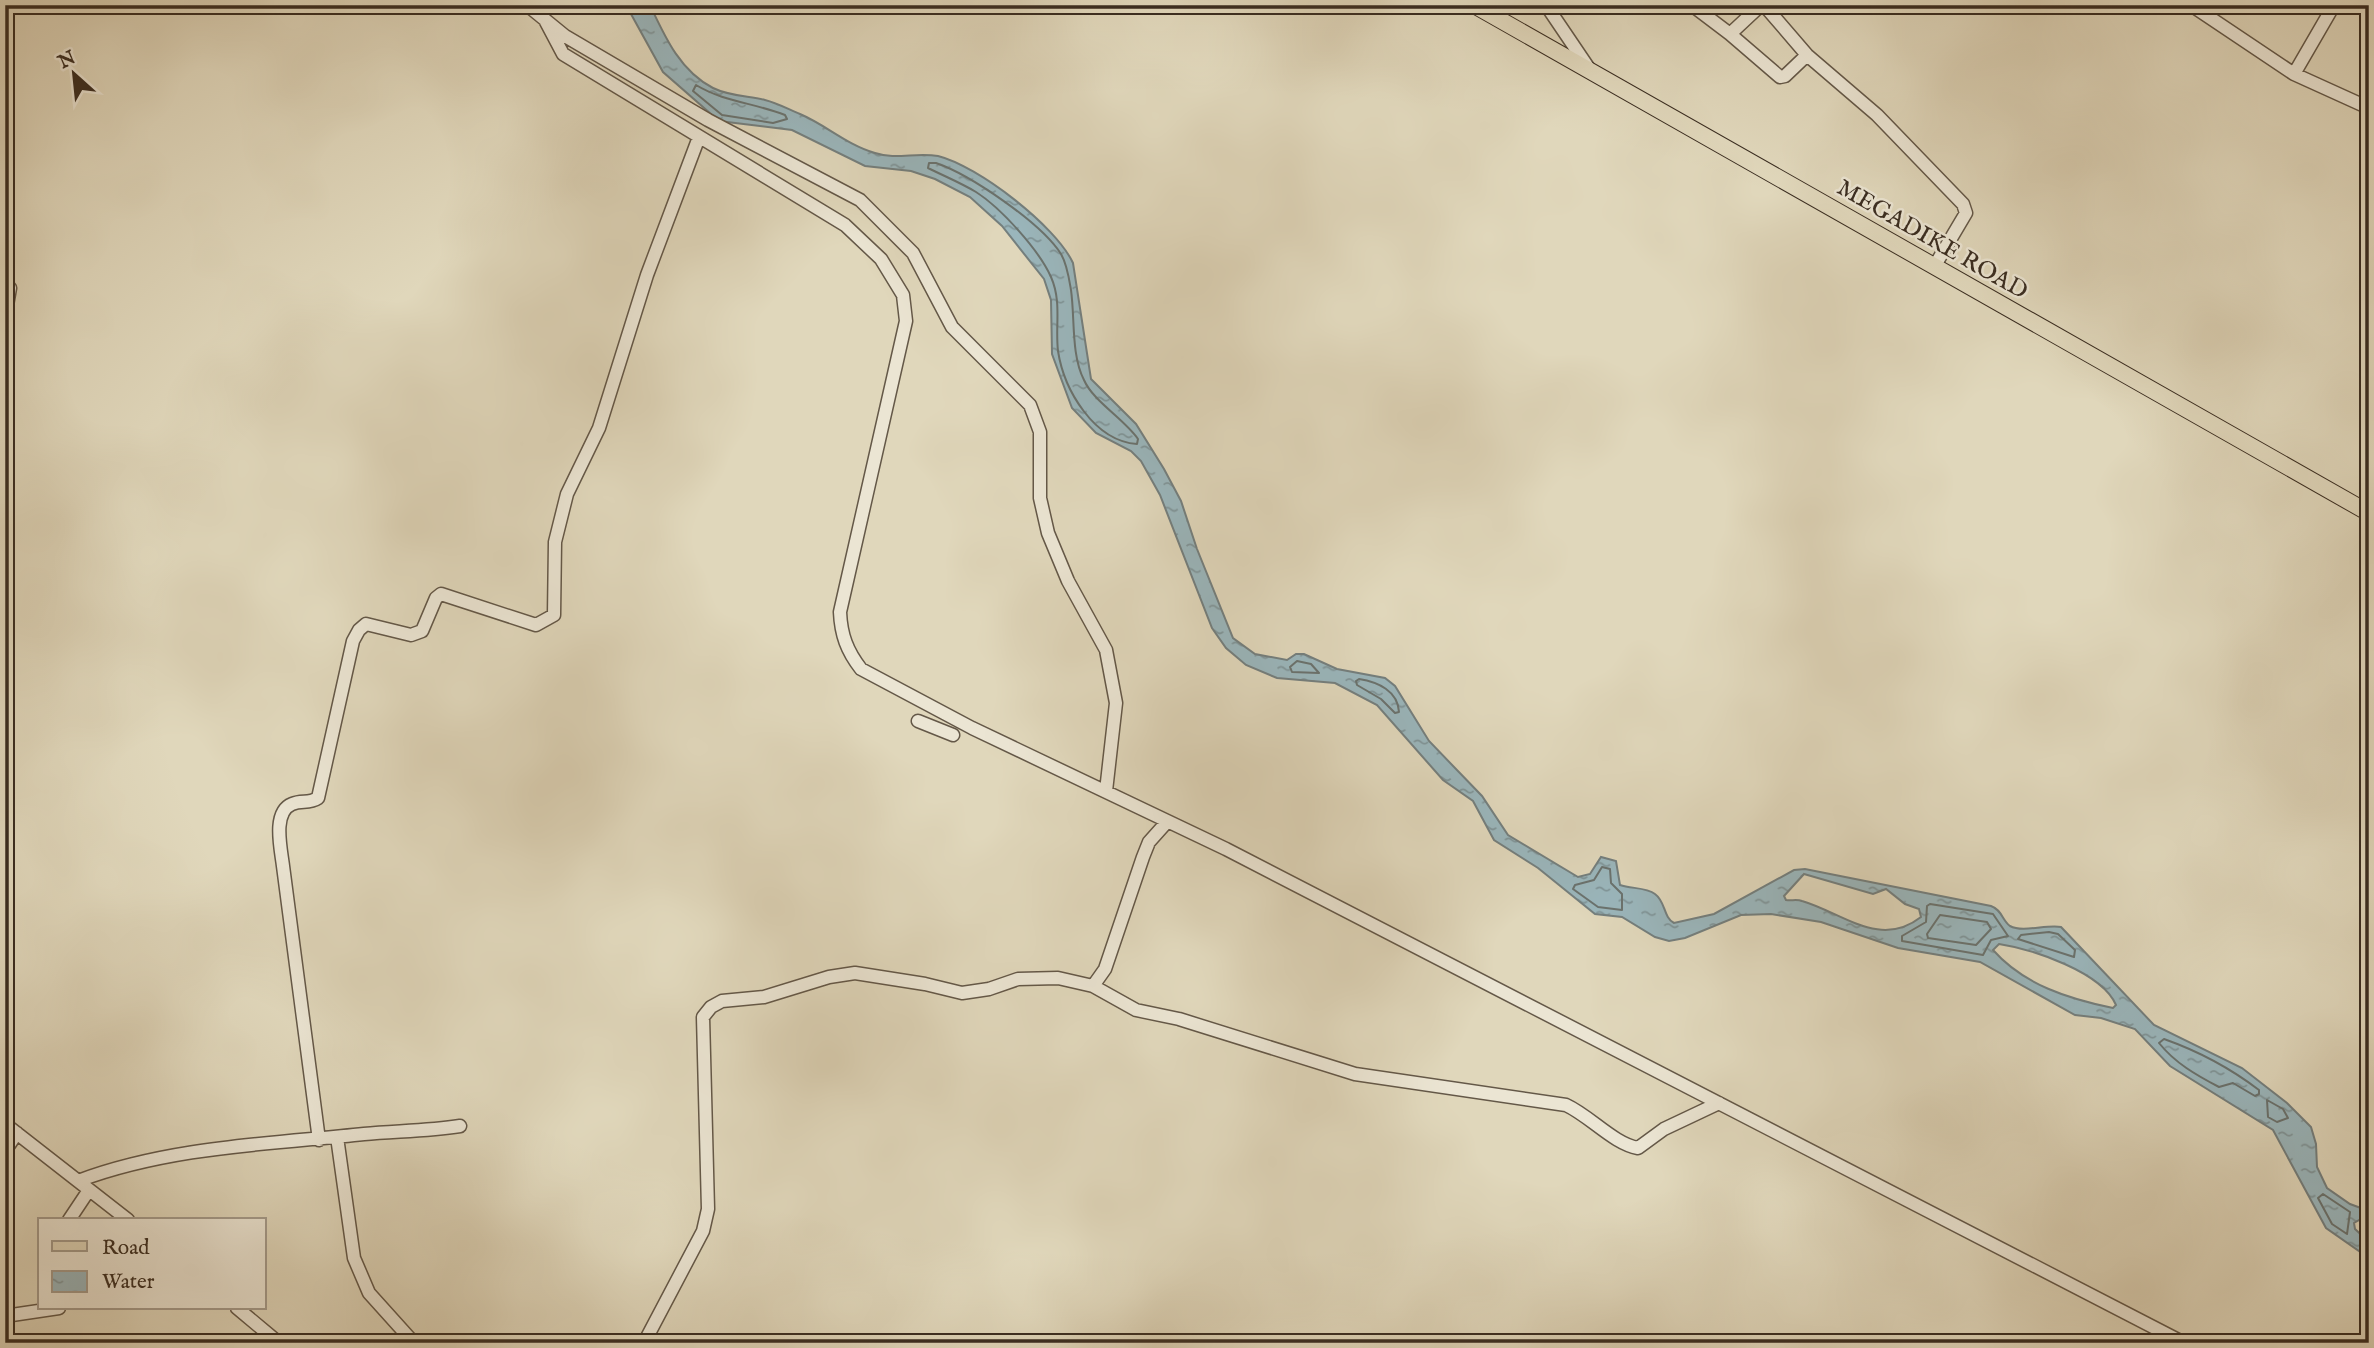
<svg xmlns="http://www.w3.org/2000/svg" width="2374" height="1348" viewBox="0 0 2374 1348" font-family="'IM FELL English',serif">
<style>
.water{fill:url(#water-ripples);stroke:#747f7e;stroke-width:2;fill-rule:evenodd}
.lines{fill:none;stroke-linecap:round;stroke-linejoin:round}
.shore{stroke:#6a726e;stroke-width:2}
.minor-casing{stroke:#645848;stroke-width:15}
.major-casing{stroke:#3a2d21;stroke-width:18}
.minor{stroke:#ebe5d3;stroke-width:12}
.major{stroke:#e0d7bb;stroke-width:16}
.labels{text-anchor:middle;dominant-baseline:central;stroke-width:5;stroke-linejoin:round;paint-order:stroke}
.street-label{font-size:24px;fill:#3a2d21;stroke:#ebe5d3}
</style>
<defs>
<pattern id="water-ripples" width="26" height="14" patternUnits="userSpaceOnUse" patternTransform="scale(1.75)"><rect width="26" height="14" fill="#9ab6bc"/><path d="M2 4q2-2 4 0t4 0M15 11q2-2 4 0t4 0" fill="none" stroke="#7f9498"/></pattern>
</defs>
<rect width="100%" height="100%" fill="#e0d7bb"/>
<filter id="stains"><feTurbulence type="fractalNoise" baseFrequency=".00286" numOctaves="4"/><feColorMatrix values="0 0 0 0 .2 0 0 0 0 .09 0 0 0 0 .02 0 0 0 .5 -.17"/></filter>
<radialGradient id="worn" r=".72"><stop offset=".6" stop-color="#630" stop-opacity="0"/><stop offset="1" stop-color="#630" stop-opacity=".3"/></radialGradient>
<!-- water -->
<path class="water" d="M 626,5 L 650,5 C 665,37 680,71 713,88 C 729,96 748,96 765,100 C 777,103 788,109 800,114 C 826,125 847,145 875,153 C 896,160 916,152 938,156 C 978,166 1056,226 1073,263 L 1091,379 L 1136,424 L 1164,469 L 1181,501 L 1197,549 L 1233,638 L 1255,654 L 1287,660 L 1296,654 L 1304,654 L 1337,669 L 1385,678 L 1395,686 L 1429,741 L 1482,796 L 1508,835 L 1578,877 L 1590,874 L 1601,857 L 1616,861 L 1620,885 C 1631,889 1646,887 1655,894 C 1666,902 1663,917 1674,923 L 1714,914 L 1794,870 L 1805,869 L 1991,906 C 2002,910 2002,920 2010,926 C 2023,933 2047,924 2061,927 L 2154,1025 L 2242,1068 L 2287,1103 L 2311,1127 L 2316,1144 L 2317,1167 L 2327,1188 L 2350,1204 L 2369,1211 L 2369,1226 L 2361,1219 L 2354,1223 L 2355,1229 L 2369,1242 L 2369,1258 L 2326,1228 L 2273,1130 L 2170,1066 L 2135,1029 L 2101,1018 L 2075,1015 L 1980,962 L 1898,948 L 1821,922 L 1771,914 L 1741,915 L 1685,938 L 1669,941 L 1655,937 L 1622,917 L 1595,914 L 1538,868 L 1494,840 L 1473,801 L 1443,780 L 1377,705 L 1335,683 L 1277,678 L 1246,665 L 1226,648 L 1212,628 L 1160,495 L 1141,461 L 1131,451 L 1096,433 L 1072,408 L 1052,354 L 1051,300 L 1044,279 L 1002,226 L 970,197 L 935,179 L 911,171 L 865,166 L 792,130 L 719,121 L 663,72 ZM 1804,874 L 1873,894 L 1886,889 L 1905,904 L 1919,909 L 1921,917 C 1880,949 1843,913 1802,901 C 1797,899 1791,901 1786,900 L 1784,896 ZM 1999,944 C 2032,949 2102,972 2116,1005 L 2113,1008 C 2069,999 2024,985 1993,950 Z"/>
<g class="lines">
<!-- shore -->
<path class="shore" d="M 696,85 C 724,102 755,103 785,115 L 787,119 L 773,123 L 722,115 L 693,91 Z
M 936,163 C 971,175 1041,223 1061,254 C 1067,264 1069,278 1071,290 C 1075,318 1071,355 1084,380 C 1093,401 1124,419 1138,439 L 1137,444 C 1094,441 1064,390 1058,351 C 1055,326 1062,302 1051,277 C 1039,250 1001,208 976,192 C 961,183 944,176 928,168 L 929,163 Z
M 1297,661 L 1311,664 L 1319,673 L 1292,672 L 1290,667 Z
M 1359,679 C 1378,682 1398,691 1399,712 L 1395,713 L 1381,699 L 1357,685 L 1356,681 Z
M 1602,867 L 1610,869 L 1611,883 L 1622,894 L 1622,910 L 1598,907 L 1573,889 L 1575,885 L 1594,880 Z
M 1930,904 L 1993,914 L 2008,936 L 1991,940 L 1983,955 L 1902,941 L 1902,936 L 1926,922 L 1927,906 Z
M 1940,915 L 1987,922 L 1991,929 L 1976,945 L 1928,938 L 1927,934 Z
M 2049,932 L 2058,934 L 2075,950 L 2074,957 L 2018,939 L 2021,935 Z
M 2164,1039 C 2198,1051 2230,1068 2259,1090 L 2259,1094 L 2255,1096 L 2233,1083 L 2219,1087 C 2196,1075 2175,1063 2159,1043 Z
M 2267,1100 L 2283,1109 L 2288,1118 L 2277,1122 L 2268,1117 Z
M 2323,1194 L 2350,1212 L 2347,1234 L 2332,1224 L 2318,1198 Z"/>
<defs>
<path id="minor" d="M 527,5 L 565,36 L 708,120 L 860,200 L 913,253 L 952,327 L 1030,405 L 1040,432 L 1040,498 L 1048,533 L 1068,581 L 1106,650 L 1116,703 L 1106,791
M 1546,5 L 1590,70
M 1761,5 L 1730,34 L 1780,77 L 1785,76 L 1807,55
M 1764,5 L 1807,55 L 1877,115 L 1963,204 L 1966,213 L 1934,267
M 2191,5 L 2294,74 L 2369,108
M 1697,9 L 1730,34
M 545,20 L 563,54 L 845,225 L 881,259 L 903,295 L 906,321 L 840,612 C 841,635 847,651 861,669 L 972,728 L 1226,849 L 2184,1343
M 2294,74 L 2334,5
M 5,283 L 10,288 L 5,317
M 918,721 L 953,735
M 1093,986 L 1105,969 L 1143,857 L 1149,842 L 1166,823
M 5,1124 L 128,1220
M 337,1137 L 354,1258 L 369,1293 L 414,1343
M 319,1140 L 283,866 C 281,849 272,812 292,804 C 302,800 309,804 318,798 L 353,641 L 359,630 L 366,624 L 411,635 L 422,631 L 436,598 L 441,594 L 536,625 L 554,615 L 555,542 L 567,494 L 599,428 L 647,275 L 699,137
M 5,1151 L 17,1133
M 78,1181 C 168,1147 269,1144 364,1134 C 396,1131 428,1131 460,1126
M 69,1220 L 89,1190
M 237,1308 L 279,1343
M 5,1316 L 59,1308
M 644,1343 L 703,1231 L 708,1209 L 703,1017 L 711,1007 L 722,1001 L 764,997 L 829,977 L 855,973 L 925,984 L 962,993 L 989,989 L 1018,979 L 1058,978 L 1093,986 L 1136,1010 L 1179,1019 L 1355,1074 L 1566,1105 C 1590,1116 1614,1144 1638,1148 L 1664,1129 L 1719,1103"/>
<path id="major" d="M 1474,5 L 2369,513"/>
</defs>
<!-- minor casing -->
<use href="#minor" class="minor-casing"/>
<!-- major casing -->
<use href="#major" class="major-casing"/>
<!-- minor -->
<use href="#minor" class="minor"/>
<!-- major -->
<use href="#major" class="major"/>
</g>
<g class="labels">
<!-- street labels -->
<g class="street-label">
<text transform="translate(1932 240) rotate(30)">MEGADIKE ROAD</text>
</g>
</g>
<!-- margin -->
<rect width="2374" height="1348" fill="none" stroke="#e0d7bb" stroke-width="28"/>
<rect x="7" y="7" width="2360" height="1334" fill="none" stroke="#3a2d21" stroke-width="3.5"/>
<rect x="14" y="14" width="2346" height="1320" fill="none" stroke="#3a2d21" stroke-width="2"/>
<!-- legend -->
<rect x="38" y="1218" width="228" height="91" fill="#ebe5d3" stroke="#a49b8c" stroke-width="2"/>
<rect x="52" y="1241" width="35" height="10" fill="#e0d7bb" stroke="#a49b8c" stroke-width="2"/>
<text x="102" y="1254" font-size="21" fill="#3a2d21">Road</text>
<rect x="52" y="1271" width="35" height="21" fill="url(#water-ripples)" stroke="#a49b8c" stroke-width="2"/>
<text x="102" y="1288" font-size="21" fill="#3a2d21">Water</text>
<!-- north arrow -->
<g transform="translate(74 74) rotate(333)" stroke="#ebe5d3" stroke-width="5" paint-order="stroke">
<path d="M0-5L12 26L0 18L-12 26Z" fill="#3a2d21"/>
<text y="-10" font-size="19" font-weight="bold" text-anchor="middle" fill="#3a2d21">N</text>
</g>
<rect width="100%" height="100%" filter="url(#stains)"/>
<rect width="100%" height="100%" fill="url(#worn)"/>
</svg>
